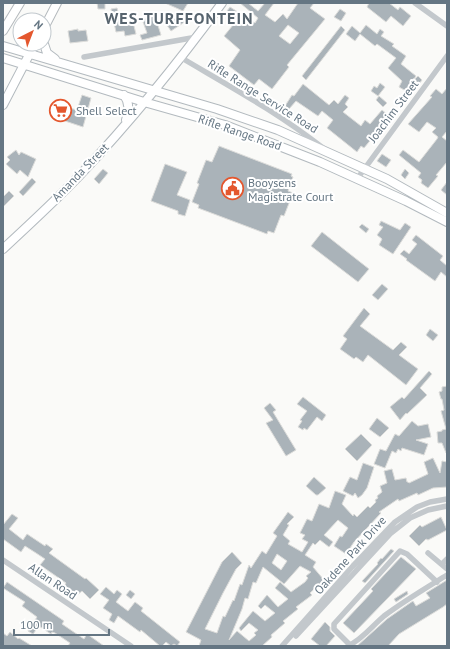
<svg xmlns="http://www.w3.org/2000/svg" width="450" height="649" viewBox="0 0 450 649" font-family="'PT Sans',sans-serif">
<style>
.building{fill:#aab3b9;stroke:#dcdcda;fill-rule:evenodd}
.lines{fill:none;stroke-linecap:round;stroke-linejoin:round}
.secondary-casing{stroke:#b3babf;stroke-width:10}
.primary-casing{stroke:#b5babe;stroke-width:10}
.street{stroke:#c3c8cc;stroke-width:5.5}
.secondary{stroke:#fff;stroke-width:8}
.primary{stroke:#fff;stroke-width:8}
.labels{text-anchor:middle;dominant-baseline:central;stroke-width:4;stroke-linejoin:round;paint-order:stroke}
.street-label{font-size:12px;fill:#657683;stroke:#fff}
.poi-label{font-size:12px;fill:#657683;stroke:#fff;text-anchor:start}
.district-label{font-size:16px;font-weight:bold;letter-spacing:1px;fill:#57646e;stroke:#fff}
</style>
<rect width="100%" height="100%" fill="#fafaf8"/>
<!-- building -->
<path class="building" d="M 97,3 L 105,3 L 105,9 L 98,9 Z
M 165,3 L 188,3 L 183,11 Z
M 240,3 L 248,3 L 258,11 L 265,3 L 274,3 L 265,15 L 275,22 L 283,14 L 287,19 L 298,3 L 314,3 L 310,8 L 325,19 L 287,65 L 289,67 L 272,89 L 259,79 L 254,85 L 229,66 L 240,50 L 224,36 L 238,19 L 227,11 L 230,7 L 255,23 L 258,18 ZM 288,25 L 299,33 L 290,44 L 279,36 Z
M 369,3 L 389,3 L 398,10 L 400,7 L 411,16 L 403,26 L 391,16 L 386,22 L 367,7 Z
M 117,8 L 121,24 L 133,22 L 136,34 L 125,36 L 124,31 L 116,32 L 111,9 Z
M 340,9 L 346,13 L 341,21 L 334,17 Z
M 180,14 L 186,21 L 171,31 L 162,18 L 167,15 L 171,21 Z
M 155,16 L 161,35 L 142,40 L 140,35 L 147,33 L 142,19 Z
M 366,25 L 377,34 L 380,29 L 384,32 L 381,36 L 394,44 L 392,46 L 406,56 L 401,64 L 416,76 L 406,91 L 399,87 L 402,81 L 388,68 L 396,58 L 377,44 L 375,46 L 360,34 L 355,41 L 346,34 L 352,26 L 360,33 Z
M 341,26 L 345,30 L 306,80 L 302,76 Z
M 78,29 L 78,31 L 86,30 L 88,41 L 70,43 L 68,31 Z
M 418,76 L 422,80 L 419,84 L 414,80 Z
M 380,83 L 385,87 L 378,96 L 371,91 L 374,86 L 377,88 Z
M 303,84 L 329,105 L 334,100 L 338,104 L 345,95 L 349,98 L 345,104 L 348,107 L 343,112 L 361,126 L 365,120 L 370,124 L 382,110 L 389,116 L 376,132 L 378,135 L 375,138 L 373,137 L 364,148 L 361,146 L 357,152 L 327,128 L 333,120 L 322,111 L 318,116 L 296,101 L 289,109 L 285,106 L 292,95 L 294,96 Z
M 447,88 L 447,131 L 442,137 L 447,141 L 447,162 L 436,175 L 438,176 L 428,188 L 421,183 L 422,180 L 418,177 L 421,173 L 399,155 L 403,150 L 419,162 L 437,139 L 438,137 L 432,132 L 436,128 L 427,122 L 419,132 L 408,124 L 432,97 L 430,96 L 436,89 L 442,94 Z
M 82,95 L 91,98 L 83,127 L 62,120 L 66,107 L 77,110 Z
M 379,96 L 387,103 L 383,107 L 376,100 Z
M 219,146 L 292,174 L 291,176 L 293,177 L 288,191 L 293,193 L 284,216 L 281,215 L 274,233 L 268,231 L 267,234 L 198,208 L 199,205 L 192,202 L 199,184 L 197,183 L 206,160 L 212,162 Z
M 16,150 L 19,155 L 21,152 L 36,159 L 28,177 L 20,170 L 17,174 L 6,164 L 10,160 L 7,157 Z
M 382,154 L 391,160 L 386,167 L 377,161 Z
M 165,164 L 187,172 L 177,195 L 190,200 L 185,216 L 178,214 L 178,211 L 151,201 Z
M 103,169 L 108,173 L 99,184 L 94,179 Z
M 405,169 L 409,173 L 405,179 L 401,175 Z
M 32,178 L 36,182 L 23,196 L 19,192 Z
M 447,182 L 447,195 L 441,190 Z
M 9,191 L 14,196 L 3,207 L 3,197 Z
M 381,221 L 400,230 L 405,223 L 411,227 L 393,254 L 379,245 L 382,239 L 377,235 L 383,227 L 379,225 Z
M 362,224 L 369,229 L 366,233 L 359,227 Z
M 322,232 L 369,269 L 358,282 L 311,246 Z
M 416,235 L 443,256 L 440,260 L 447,266 L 447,277 L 441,272 L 435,281 L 406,260 L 407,259 L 400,254 L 404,250 L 409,254 L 417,244 L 412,240 Z
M 382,284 L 388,289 L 378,300 L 372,295 Z
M 364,308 L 370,314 L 360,326 L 393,350 L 401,342 L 407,347 L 399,355 L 418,369 L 406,385 L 368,355 L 363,362 L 356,357 L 354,359 L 340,349 L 347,339 L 343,336 Z
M 430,329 L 438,335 L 433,341 L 426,335 Z
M 429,371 L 432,374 L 420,388 L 427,395 L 407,414 L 406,413 L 400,420 L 390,407 L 402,397 L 404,399 Z
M 447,386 L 447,453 L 446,453 L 442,443 L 438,443 L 437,432 L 442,431 L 442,430 L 446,429 L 441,411 L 444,410 L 442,399 L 441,399 L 439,392 L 442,391 L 442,387 Z
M 303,397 L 326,415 L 322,421 L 317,417 L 307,430 L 304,428 L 303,430 L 298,427 L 302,421 L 300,420 L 307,411 L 297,404 Z
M 270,403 L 276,410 L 273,412 L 296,450 L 286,456 L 266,423 L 273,420 L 264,408 Z
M 377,418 L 389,428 L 380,437 L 369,429 Z
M 412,421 L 418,426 L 428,424 L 431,437 L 416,440 L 428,444 L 424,455 L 402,448 L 401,451 L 398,449 L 396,453 L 392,451 L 385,468 L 374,464 L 380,449 L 386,451 L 395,434 L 399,436 Z
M 361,434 L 372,445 L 357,461 L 345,449 Z
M 433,458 L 440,473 L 442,461 L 447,462 L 447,487 L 433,488 L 418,495 L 417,493 L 399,501 L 398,499 L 379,512 L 381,513 L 354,542 L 346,554 L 334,546 L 340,536 L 342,537 L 348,528 L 338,520 L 324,535 L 333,542 L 329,547 L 320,540 L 315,545 L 313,543 L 305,555 L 316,562 L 313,567 L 324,580 L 310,593 L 312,595 L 296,607 L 298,609 L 283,621 L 285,623 L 271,635 L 272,637 L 262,646 L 199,646 L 201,640 L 186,632 L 222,562 L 232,552 L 242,563 L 236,569 L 223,593 L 205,629 L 217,633 L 223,616 L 225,617 L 233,600 L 234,601 L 240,584 L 242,585 L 249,565 L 251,568 L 262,551 L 266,554 L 277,536 L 273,533 L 288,512 L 294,517 L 287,524 L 289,525 L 283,535 L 290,541 L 288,544 L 302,552 L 308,542 L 302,539 L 305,535 L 300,533 L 307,519 L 312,521 L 319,504 L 329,508 L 335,491 L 346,495 L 342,504 L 353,516 L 354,514 L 357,517 L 368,506 L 370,508 L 376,502 L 375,500 L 378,498 L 377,496 L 382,492 L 380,486 L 387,483 L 384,471 L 392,469 L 395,480 L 406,478 L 407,482 L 408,482 L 409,483 L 428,474 L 424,462 ZM 277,554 L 287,561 L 281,570 L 272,563 ZM 300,566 L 311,572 L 306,576 L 308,578 L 305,582 L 291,592 L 280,582 L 275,588 L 288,599 L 278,607 L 267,595 L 258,606 L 261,609 L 265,605 L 275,613 L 265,621 L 253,611 L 239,628 L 241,631 L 249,623 L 258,630 L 254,633 L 256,635 L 249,641 L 237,631 L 229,640 L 242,609 L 245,598 L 248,599 L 253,582 L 256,583 L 263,567 L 284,584 Z
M 363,463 L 374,467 L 367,488 L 362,495 L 358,498 L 355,493 L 353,496 L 343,491 L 350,477 L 357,480 Z
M 314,477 L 326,488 L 318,495 L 316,495 L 306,486 Z
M 12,514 L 18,518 L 9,529 L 23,540 L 27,534 L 45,546 L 46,544 L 53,549 L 49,553 L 85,579 L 86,578 L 99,590 L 90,599 L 82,591 L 76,596 L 73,592 L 64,586 L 66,583 L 40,565 L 45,559 L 36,553 L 25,546 L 21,552 L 3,539 L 3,525 Z
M 441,517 L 447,530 L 428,540 L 426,539 L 419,546 L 409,536 L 420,525 L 422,527 Z
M 391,549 L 394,551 L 365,583 L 362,581 L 378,564 L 377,563 L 381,558 L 382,559 Z
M 401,557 L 416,569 L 354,633 L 343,623 L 373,591 L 371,589 Z
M 447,580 L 447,604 L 443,607 L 399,634 L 388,646 L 357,646 L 387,619 L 410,603 L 413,601 L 416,606 L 430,598 L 426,593 Z
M 7,582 L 64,621 L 62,624 L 84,639 L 87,634 L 104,646 L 68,646 L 70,643 L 55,633 L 52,632 L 51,634 L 39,626 L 33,634 L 28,631 L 37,617 L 22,606 L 25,602 L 3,588 Z
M 106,587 L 114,594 L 117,590 L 122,594 L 116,602 L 128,611 L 135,602 L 143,608 L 141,611 L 180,642 L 177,646 L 174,644 L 171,646 L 166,642 L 162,646 L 160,646 L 141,630 L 140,632 L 118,616 L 114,623 L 109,620 L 112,614 L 103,608 L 109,600 L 100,594 Z
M 130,590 L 135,594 L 131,599 L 126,595 Z
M 407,591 L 408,594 L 396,602 L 394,599 Z
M 325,622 L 330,627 L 330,631 L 335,636 L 326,646 L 320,646 L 311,639 Z
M 10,632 L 18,639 L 19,638 L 32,646 L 3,646 L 3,633 L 7,636 Z"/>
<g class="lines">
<defs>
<path id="secondary" d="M 44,44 L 47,53 L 55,59
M 3,46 L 217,109 L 278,130 L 387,179 L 447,213
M 3,58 L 144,102 L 225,125 L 320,162 L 406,201 L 447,222
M 124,95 C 130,103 129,111 126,120
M 3,105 L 30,53
M 3,249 C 29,225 55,201 80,175 C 131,121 178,63 222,3"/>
<path id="primary" d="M 44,28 L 57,3
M 3,31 L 20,3
M 30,53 L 35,44"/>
</defs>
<!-- secondary casing -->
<use href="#secondary" class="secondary-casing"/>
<!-- primary casing -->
<use href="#primary" class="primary-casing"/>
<!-- street -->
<path class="street" d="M 415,3 L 447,26
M 84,57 L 197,37
M 180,57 C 229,86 279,113 323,148
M 357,179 L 447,56
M 428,553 L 447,569
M 3,560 L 131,646
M 442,564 L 447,559
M 296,636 L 391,533 L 410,518 L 428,510 L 447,506
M 350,645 L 334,629 L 334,624 L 400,551 L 407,554 L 437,582
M 282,646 L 352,567 L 395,522 L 417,507 L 430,502 L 447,499
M 348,646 C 363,639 372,626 384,616 C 404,601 426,588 447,575"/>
<!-- secondary -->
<use href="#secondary" class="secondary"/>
<!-- primary -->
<use href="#primary" class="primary"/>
</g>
<!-- icons -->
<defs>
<symbol id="supermarket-ring" viewBox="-11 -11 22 22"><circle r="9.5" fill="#fff" stroke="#e4572e" stroke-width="1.5"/><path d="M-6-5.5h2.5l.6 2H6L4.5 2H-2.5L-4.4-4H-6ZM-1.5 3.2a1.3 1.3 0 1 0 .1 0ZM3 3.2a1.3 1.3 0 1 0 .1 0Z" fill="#e4572e"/></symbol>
<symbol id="civic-ring" viewBox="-11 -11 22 22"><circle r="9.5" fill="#fff" stroke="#e4572e" stroke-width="1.5"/><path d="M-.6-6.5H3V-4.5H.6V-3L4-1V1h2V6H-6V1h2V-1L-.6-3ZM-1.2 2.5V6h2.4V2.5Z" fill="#e4572e"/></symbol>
</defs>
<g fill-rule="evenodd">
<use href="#supermarket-ring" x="48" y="98" width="25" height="25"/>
<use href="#civic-ring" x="220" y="176" width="25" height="25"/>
</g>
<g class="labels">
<!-- street labels -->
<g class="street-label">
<text transform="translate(263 96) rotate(32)">Rifle Range Service Road</text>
<text transform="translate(393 111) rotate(-53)">Joachim Street</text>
<text transform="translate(240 132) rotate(19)">Rifle Range Road</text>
<text transform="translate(80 172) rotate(-46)">Amanda Street</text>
<text transform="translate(350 555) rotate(-48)">Oakdene Park Drive</text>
<text transform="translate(53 581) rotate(34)">Allan Road</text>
</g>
<!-- poi labels -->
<g class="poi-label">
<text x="76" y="110">Shell Select</text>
<text x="248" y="182">Booysens<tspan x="248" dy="14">Magistrate Court</tspan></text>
</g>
<!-- district labels -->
<g class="district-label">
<text x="179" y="18">WES-TURFFONTEIN</text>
</g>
</g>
<!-- border -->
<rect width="450" height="649" fill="none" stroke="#657683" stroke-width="8"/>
<!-- north arrow -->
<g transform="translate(32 32) rotate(42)"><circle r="19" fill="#ffffff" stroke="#c1c8cd"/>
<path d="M0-3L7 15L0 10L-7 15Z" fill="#e4572e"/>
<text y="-6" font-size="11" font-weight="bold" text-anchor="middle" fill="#657683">N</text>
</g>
<!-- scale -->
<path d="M14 629v6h95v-6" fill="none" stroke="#657683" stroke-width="2"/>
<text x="20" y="629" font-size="12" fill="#657683" stroke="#ffffff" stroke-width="3" paint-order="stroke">100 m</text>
</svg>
